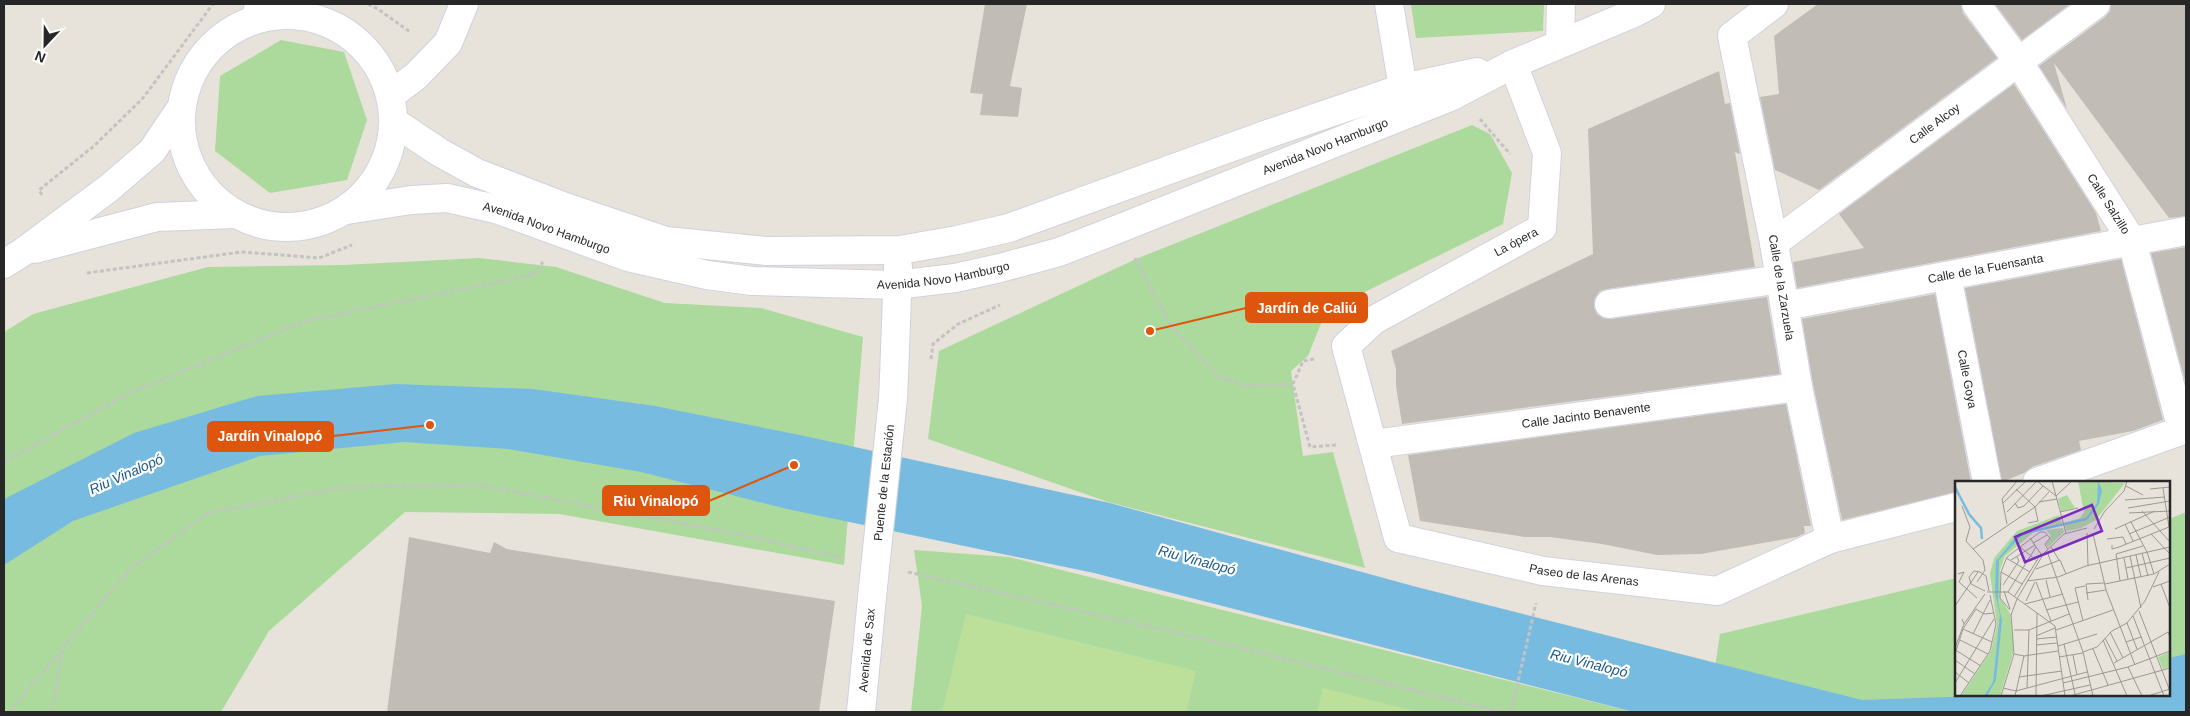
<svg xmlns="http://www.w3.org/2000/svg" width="2190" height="716" viewBox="0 0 2190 716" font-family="Helvetica,sans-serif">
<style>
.green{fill:#acda9c}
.pitch{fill:#bce099}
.water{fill:#77bce0}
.building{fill:#c1bdb6}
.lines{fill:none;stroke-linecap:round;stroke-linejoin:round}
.street-casing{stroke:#d0d1df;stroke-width:30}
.secondary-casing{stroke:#d0d1df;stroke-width:30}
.path{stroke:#c3c3c3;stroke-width:3;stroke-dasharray:4 2.5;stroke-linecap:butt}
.street{stroke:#fff;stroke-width:28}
.secondary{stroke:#fff;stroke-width:28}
.secondary-bridge-casing{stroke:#d0d1df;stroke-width:30;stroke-linecap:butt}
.secondary-bridge{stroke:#fff;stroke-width:28}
.labels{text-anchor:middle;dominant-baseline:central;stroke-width:4.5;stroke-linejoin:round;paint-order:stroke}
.street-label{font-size:12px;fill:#272727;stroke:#fff}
.water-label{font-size:14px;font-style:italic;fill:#1b5988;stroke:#fff}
.inset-river{fill:none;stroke:#77bce0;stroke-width:2.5}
.inset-road{fill:none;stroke:#9b9892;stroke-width:1}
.view{fill:#7b2cbf;fill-opacity:0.15;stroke:#7b2cbf;stroke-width:2.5}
.inset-edge{fill:none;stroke:#272727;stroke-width:2.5}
.leader{fill:none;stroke:#de560d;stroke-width:2}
.callout-dot{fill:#de560d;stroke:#fff;stroke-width:2}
.callout{fill:#de560d;stroke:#de560d;stroke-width:2}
.callout-label{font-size:14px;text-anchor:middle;font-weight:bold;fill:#fff}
</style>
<rect width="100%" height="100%" fill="#e8e3da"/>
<!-- green -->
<path class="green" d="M 1411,4 L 1544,4 L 1543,31 L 1416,38 Z
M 281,40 L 344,52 L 367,120 L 347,180 L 270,193 L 215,151 L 220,76 Z
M 1472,125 L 1490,134 L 1512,173 L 1503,224 L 1326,311 L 1308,356 L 1291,371 L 1303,456 L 1333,452 L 1365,568 L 1108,502 L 928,439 L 939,351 L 1136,259 Z
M 479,258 L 556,267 L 665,303 L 761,308 L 863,337 L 844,565 L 559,514 L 405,512 L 269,631 L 221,712 L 4,712 L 4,332 L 33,314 L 208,267 L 343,265 Z
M 2186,512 L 2186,712 L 1708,712 L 1720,634 L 1956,578 L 1956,695 L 2169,695 L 2169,519 Z
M 914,550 L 1009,557 L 1634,712 L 911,712 L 922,606 Z"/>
<!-- pitch -->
<path class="pitch" d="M 966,614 L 1196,671 L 1186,712 L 942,712 Z
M 1323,688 L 1418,712 L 1317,712 Z"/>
<!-- water -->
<path class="water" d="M 396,384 L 533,389 L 655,406 L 800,435 L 1110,503 L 1413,586 L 1862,700 L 2003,695 L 2169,695 L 2169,658 L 2186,654 L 2186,712 L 1634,712 L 1094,573 L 787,509 L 641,472 L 508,449 L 404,442 L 260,456 L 73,521 L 4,565 L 4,499 L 134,433 L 257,396 Z"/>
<!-- building -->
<path class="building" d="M 985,4 L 1027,4 L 1010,86 L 1022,88 L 1018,117 L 980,115 L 983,94 L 970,93 Z
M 1818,4 L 1961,4 L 1963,13 L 1997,58 L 1819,190 L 1775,170 L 1760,97 L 1779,94 L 1774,36 Z
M 1995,4 L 2070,4 L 2022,40 Z
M 2111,4 L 2186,4 L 2186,216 L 2169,218 L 2054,63 L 2067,109 L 2039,66 L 2105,17 L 2110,11 Z
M 1719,71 L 1725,104 L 1730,103 L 1740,154 L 1735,152 L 1755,267 L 1607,289 L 1600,291 L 1595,298 L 1594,307 L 1597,314 L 1603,318 L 1611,319 L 1767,297 L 1780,374 L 1402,424 L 1396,386 L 1396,369 L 1391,351 L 1593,254 L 1588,129 Z
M 2014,84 L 2096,213 L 2101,231 L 1797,288 L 1793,262 L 1864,248 L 1839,214 Z
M 2186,247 L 2186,385 L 2151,253 Z
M 2121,259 L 2163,420 L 2133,431 L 2079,441 L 2081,450 L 2032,467 L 2024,473 L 2002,482 L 1965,288 Z
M 1935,294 L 1971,482 L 1956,482 L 1956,492 L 1842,520 L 1813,384 L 1802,319 Z
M 1786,404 L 1811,526 L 1804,526 L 1805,533 L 1797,537 L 1701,554 L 1657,555 L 1602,544 L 1550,537 L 1525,537 L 1420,521 L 1408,455 Z
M 409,537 L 490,553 L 494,542 L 507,549 L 835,601 L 819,712 L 387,712 Z"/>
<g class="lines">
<defs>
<g id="street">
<path d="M 1389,4 L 1403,88"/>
<path id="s1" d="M 1774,4 L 1732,36 L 1774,243 L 1798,387 L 1830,539"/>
<path id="s2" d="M 1976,4 L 2018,61 L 2132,241 L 2182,430"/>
<path d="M 256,19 L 259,4"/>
<path d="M 1560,43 L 1561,4"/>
<path id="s3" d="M 1513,64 L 1547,153 L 1542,228 L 1374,320 L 1346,346 L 1398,538 L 1543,571 L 1717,591 L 1830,539 L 1956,507"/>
<path d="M 391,95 L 416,76 L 448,43 L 464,4"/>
<path id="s4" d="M 1774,243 L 2096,4"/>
<path id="s5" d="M 1947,276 L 1987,482"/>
<path d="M 1609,304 L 1780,279"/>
<path id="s6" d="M 1785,306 L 2186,231"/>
<path id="s7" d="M 1374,444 L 1798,387"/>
<path d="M 2037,482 L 2186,429"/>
</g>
<g id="secondary">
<circle cx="287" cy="121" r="106"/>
<path d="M 394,122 L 439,152 L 477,173 L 568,208 L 666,241 L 766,251 L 900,250 L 957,240 L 1009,228 L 1265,135 L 1403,88 L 1477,72"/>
<path id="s8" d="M 347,210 L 411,200 L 447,198 L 496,209 L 628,257 L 707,275 L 752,281 L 896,285 L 955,278 L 1000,268 L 1059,252 L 1108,233 L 1450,97 L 1513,64 L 1636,12 L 1651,4"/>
<path d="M 35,249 L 157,217 L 236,214"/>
<path d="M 4,264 L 23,252 L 109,188 L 152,151 L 181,108"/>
<path d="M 894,377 L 898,267"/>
<path id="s9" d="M 861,712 L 873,587"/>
</g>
</defs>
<!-- street casing -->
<use href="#street" class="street-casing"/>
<!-- secondary casing -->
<use href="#secondary" class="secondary-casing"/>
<!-- path -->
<path class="path" d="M 368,4 L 378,9 L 410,32
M 1480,119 L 1510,154
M 42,195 L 39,190 L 94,146 L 143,98 L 213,4
M 1135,258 L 1172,327 L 1218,376 L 1247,386 L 1293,384
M 87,273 L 241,252 L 319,258 L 352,245
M 931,359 L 933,344 L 958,324 L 1000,305
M 1314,359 L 1303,361 L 1293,384 L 1310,447 L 1337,445
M 4,462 L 125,395 L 305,321 L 533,275 L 543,262
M 908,572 L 1204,639 L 1502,712
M 9,712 L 62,650
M 52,712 L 62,649 L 131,568 L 208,513 L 348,487 L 479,485 L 744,535 L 843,558
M 1511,712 L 1536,603"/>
<!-- street -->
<use href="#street" class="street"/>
<!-- secondary -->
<use href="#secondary" class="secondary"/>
<defs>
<g id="secondary-bridge">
<path id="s10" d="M 873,587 L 893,399 L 894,377"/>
</g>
</defs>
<!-- secondary-bridge casing -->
<use href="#secondary-bridge" class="secondary-bridge-casing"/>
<!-- secondary-bridge -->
<use href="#secondary-bridge" class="secondary-bridge"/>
</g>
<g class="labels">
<!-- street labels -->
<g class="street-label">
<text stroke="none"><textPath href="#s4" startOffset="200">Calle Alcoy</textPath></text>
<text stroke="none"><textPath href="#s8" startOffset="1015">Avenida Novo Hamburgo</textPath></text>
<text stroke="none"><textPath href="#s2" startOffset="240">Calle Salzillo</textPath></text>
<text stroke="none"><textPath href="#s8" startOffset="205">Avenida Novo Hamburgo</textPath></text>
<text transform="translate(1516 242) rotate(-28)">La ópera</text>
<text stroke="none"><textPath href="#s6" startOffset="204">Calle de la Fuensanta</textPath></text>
<text stroke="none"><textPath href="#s8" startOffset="610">Avenida Novo Hamburgo</textPath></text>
<text stroke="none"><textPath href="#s1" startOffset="309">Calle de la Zarzuela</textPath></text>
<text stroke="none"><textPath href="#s5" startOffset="105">Calle Goya</textPath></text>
<text stroke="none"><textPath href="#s7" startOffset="214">Calle Jacinto Benavente</textPath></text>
<text stroke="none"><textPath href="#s10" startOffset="105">Puente de la Estación</textPath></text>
<text stroke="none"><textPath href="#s3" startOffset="789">Paseo de las Arenas</textPath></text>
<text stroke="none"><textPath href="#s9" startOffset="62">Avenida de Sax</textPath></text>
</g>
<!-- water labels -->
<g class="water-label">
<text transform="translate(126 474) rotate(-24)">Riu Vinalopó</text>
<text transform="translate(1197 560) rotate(15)">Riu Vinalopó</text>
<text transform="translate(1589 663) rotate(14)">Riu Vinalopó</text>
</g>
</g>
<!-- overview -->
<g transform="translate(1955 481)">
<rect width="215" height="215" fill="#e8e3da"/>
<path d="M 123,0 L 170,2 L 141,39 L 126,47 L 112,50 L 109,42 L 125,37 L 129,31 ZM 112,14 L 120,27 L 106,30 L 103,18 ZM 104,34 L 107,43 L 77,48 L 78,52 L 50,75 L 45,89 L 45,117 L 55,132 L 59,169 L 45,215 L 6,215 L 36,170 L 42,144 L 35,93 L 39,77 L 62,50 ZM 108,47 L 109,51 L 93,66 L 91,63 L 96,55 L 91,49 ZM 215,171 L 215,186 L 208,188 L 203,176 Z" fill="#acda9c"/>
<path d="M 143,0 L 147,9 L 144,23 L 132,39 L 67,54 L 44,79 L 43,121 L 47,140 L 41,199 L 32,215 L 29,215 L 38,201 L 45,134 L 40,112 L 41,80 L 64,52 L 131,37 L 142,22 Z" fill="#77bce0"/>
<path class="inset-river" d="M 0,6 L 14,33 L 26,47 L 27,58"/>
<path class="inset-road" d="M 82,0 L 101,15 L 117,0M 97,0 L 111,52M 171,5 L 188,14M 208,7 L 214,46M 61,8 L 80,26M 195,8 L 215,6M 170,19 L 210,16M 84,21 L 102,18M 48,22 L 71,0M 60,22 L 63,27 L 69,25 L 88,5M 7,25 L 15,46 L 11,60 L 28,79 L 30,89 L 22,101M 173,27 L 215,20M 187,30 L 215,61M 52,31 L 82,0M 105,31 L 123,27M 174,32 L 215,30M 176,41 L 192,71 L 199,93M 73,42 L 83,40 L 80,26M 52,43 L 47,18 L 62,0M 170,43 L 178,60M 139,48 L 150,30 L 169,10 L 172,0M 160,48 L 200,30M 132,52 L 133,84M 138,53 L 151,109 L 180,184M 174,53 L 215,36M 196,53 L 215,73M 152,58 L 168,56 L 171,63M 78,62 L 92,54M 157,64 L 157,68 L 164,66 L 214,46M 64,65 L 82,80M 96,66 L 104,79M 18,68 L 80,26 L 94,11M 92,70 L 128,171 L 138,215M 187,72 L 193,95M 181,74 L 186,96M 175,75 L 186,127M 51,77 L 75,91M 169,77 L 173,98M 56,79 L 80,64M 171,87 L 215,77M 81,88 L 105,79 L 111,93M 46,91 L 67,103M 3,93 L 9,91 L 4,101 L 22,117M 91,99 L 95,116M 72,100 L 103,96 L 131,85 L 215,66M 165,100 L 161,73 L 188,65M 81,101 L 96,140M 16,103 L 14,96 L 19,90 L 25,91 L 31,95 L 34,110M 16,103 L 30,110M 150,103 L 199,93 L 215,83M 206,103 L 215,127M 48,104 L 64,80 L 62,76M 198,106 L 215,100M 49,110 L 55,128M 32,111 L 53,111 L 100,145 L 110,215M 53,111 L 81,66M 131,112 L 151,109M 59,116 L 86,73 L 75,57M 133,119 L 131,103 L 149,102M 71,120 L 80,101M 70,123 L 108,113M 0,125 L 23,91M 55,129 L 45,117 L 46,91 L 52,76 L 85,51 L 90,51 L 95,57 L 90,63 L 93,69M 91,129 L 123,121M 184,130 L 215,210M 56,134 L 62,118 L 89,72 L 109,53 L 132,47M 178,135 L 209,215M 128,140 L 120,107 L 130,105M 172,142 L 182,168M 9,143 L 30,113M 8,148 L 37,161M 59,149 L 74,149 L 114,133M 101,149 L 158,129M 155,151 L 168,177M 18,153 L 35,119M 81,155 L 100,147M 150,157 L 162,180M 81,158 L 102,156M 5,159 L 33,173M 148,159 L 172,215M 171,161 L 186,156M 109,163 L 120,213M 81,164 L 102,162M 103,165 L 142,153M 0,167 L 9,143 L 7,138M 138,168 L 153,204M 2,170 L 26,185M 128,171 L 142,166 L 157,150 L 172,142 L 190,120 L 204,91M 0,173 L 8,148 L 21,128 L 29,133 L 39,132M 59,173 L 69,175 L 103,170M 118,174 L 122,194M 104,176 L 128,172M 0,179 L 20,193M 159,182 L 213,151 L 215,156M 173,186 L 187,215M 0,191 L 14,202M 64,196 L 107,190M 0,202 L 39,138M 108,202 L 173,186 L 215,170M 48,207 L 61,210 L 132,191M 72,207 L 74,149M 5,215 L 35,170 L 41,143 L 35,114M 46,215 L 59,173 L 56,133M 60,215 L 69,175M 81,215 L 82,132M 86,215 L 135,204M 115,215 L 215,187M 193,215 L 215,208"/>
<path class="view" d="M 137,24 L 147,50 L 70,81 L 60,56 Z"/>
<rect width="215" height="215" class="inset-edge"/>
</g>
<!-- callouts -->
<path class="leader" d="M1150 331L1246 308M430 425L333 436M794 465L709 501"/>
<g class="callout-dot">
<circle cx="1150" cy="331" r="5"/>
<circle cx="430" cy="425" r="5"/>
<circle cx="794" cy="465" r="5"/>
</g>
<g class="callout">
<rect x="1246" y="293" width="121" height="29" rx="5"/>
<rect x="208" y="422" width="125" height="29" rx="5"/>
<rect x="603" y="486" width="106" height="29" rx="5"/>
</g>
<g class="callout-label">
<text x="1307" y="313">Jardín de Caliú</text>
<text x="270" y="441">Jardín Vinalopó</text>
<text x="656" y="506">Riu Vinalopó</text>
</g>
<!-- border -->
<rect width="2190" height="716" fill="none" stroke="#272727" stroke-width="10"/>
<!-- north arrow -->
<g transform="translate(45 45) rotate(202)" stroke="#ffffff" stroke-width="4" paint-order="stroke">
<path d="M0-4L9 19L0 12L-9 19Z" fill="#272727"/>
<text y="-8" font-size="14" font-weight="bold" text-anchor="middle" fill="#272727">N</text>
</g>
</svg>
